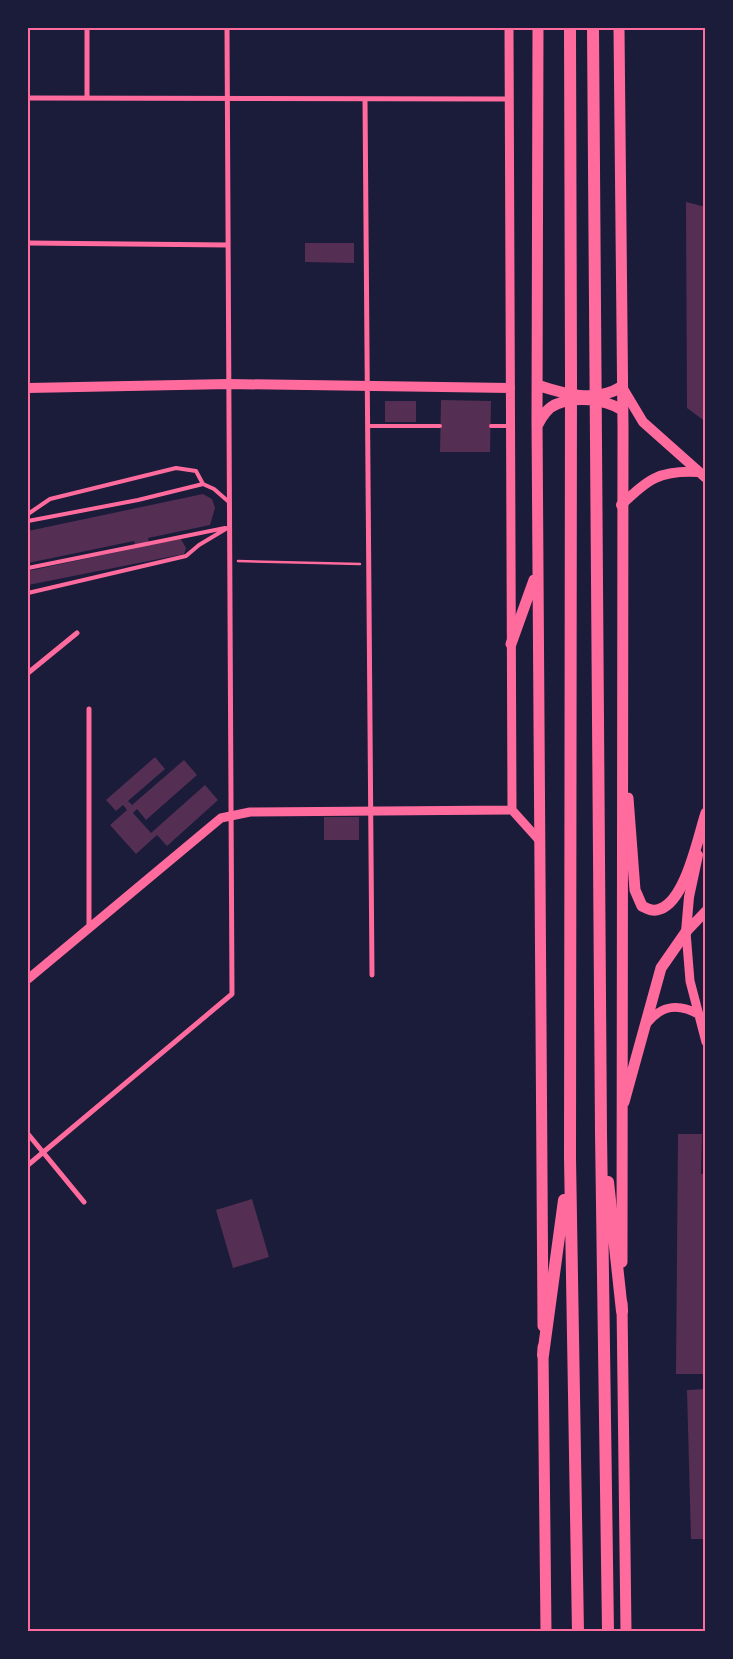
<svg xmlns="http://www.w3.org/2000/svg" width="733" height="1659" viewBox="0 0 733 1659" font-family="Signika,sans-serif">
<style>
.building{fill:#542f53}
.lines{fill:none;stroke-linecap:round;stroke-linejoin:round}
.path{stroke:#ff6b9d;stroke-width:2.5}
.service{stroke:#ff6b9d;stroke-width:4}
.minor{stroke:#ff6b9d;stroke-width:5}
.tertiary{stroke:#ff6b9d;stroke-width:9}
.secondary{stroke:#ff6b9d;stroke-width:10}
.primary{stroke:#ff6b9d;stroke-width:11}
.motorway{stroke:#ff6b9d;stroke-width:12}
.neatline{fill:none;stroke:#ff6b9d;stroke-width:2}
</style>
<rect width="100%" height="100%" fill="#1b1b3a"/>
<!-- building -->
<path class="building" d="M 686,202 L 706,207 L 706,422 L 687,408 Z
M 305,243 L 354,243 L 354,263 L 305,262 Z
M 441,400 L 491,401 L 490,452 L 440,452 Z
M 385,401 L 416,401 L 416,422 L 385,422 Z
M 203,494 L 212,499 L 215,508 L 210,525 L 148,538 L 149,545 L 181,539 L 186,548 L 184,554 L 28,585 L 28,571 L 136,548 L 134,541 L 28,563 L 28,531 Z
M 155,757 L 165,769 L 128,801 L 132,805 L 184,760 L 197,775 L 146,820 L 137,809 L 133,813 L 151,833 L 205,785 L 218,800 L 167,846 L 157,835 L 136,854 L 110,825 L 127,810 L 123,805 L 116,811 L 106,800 Z
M 324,817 L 359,817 L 359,840 L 324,840 Z
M 678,1134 L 702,1134 L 701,1174 L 706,1174 L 706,1374 L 676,1374 Z
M 252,1199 L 269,1257 L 233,1268 L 216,1210 Z
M 706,1389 L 706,1539 L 691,1539 L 687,1390 Z"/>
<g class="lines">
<!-- path -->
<path class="path" d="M 238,561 L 360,564"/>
<!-- service -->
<path class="service" d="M 368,426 L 440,426
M 491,426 L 510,426
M 28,514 L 50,499 L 176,468 L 196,471 L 203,484
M 28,521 L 138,500 L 203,484 L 214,489 L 229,502
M 28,568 L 225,528
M 28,593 L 186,556 L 199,545 L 229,527"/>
<!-- minor -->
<path class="minor" d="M 28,98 L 509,99
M 87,98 L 87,28
M 365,99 L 372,975
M 28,243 L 228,245
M 28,673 L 77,633
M 89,927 L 89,709
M 28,1134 L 84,1202
M 28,1165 L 232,994 L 227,28"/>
<!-- tertiary -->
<path class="tertiary" d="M 509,28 L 512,810 L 539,840
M 686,932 L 690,981 L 706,1042
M 28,979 L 221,818 L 250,812 L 512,810
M 647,1023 C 662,1005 678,1003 698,1014"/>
<!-- secondary -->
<path class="secondary" d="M 622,387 L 643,422 L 706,478
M 28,388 L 229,384 L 510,388
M 621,505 C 649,479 659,470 698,472
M 686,932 L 689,897 L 698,855
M 686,932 L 706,911"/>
<!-- primary -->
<path class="primary" d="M 538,28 L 537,419 L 543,1326
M 619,28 L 623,428 L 622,1262
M 537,385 C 564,394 596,403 621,387
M 537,426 C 541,418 548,407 557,404 C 576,396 605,399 622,410
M 511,644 L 534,580
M 628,798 L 635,890 L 642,906 C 648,909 653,912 660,909 C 686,900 698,837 706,813
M 624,1102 L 661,968 L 686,932
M 622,1303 L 626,1632
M 543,1347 L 546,1632"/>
<!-- motorway -->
<path class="motorway" d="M 570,28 L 571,376 L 570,1158 L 578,1632
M 593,28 L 601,1133 L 608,1632
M 608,1182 L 622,1311
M 543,1355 L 564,1200"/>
</g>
<!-- border -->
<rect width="733" height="1659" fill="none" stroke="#1b1b3a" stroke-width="58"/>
<rect x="29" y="29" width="675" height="1601" class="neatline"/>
</svg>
